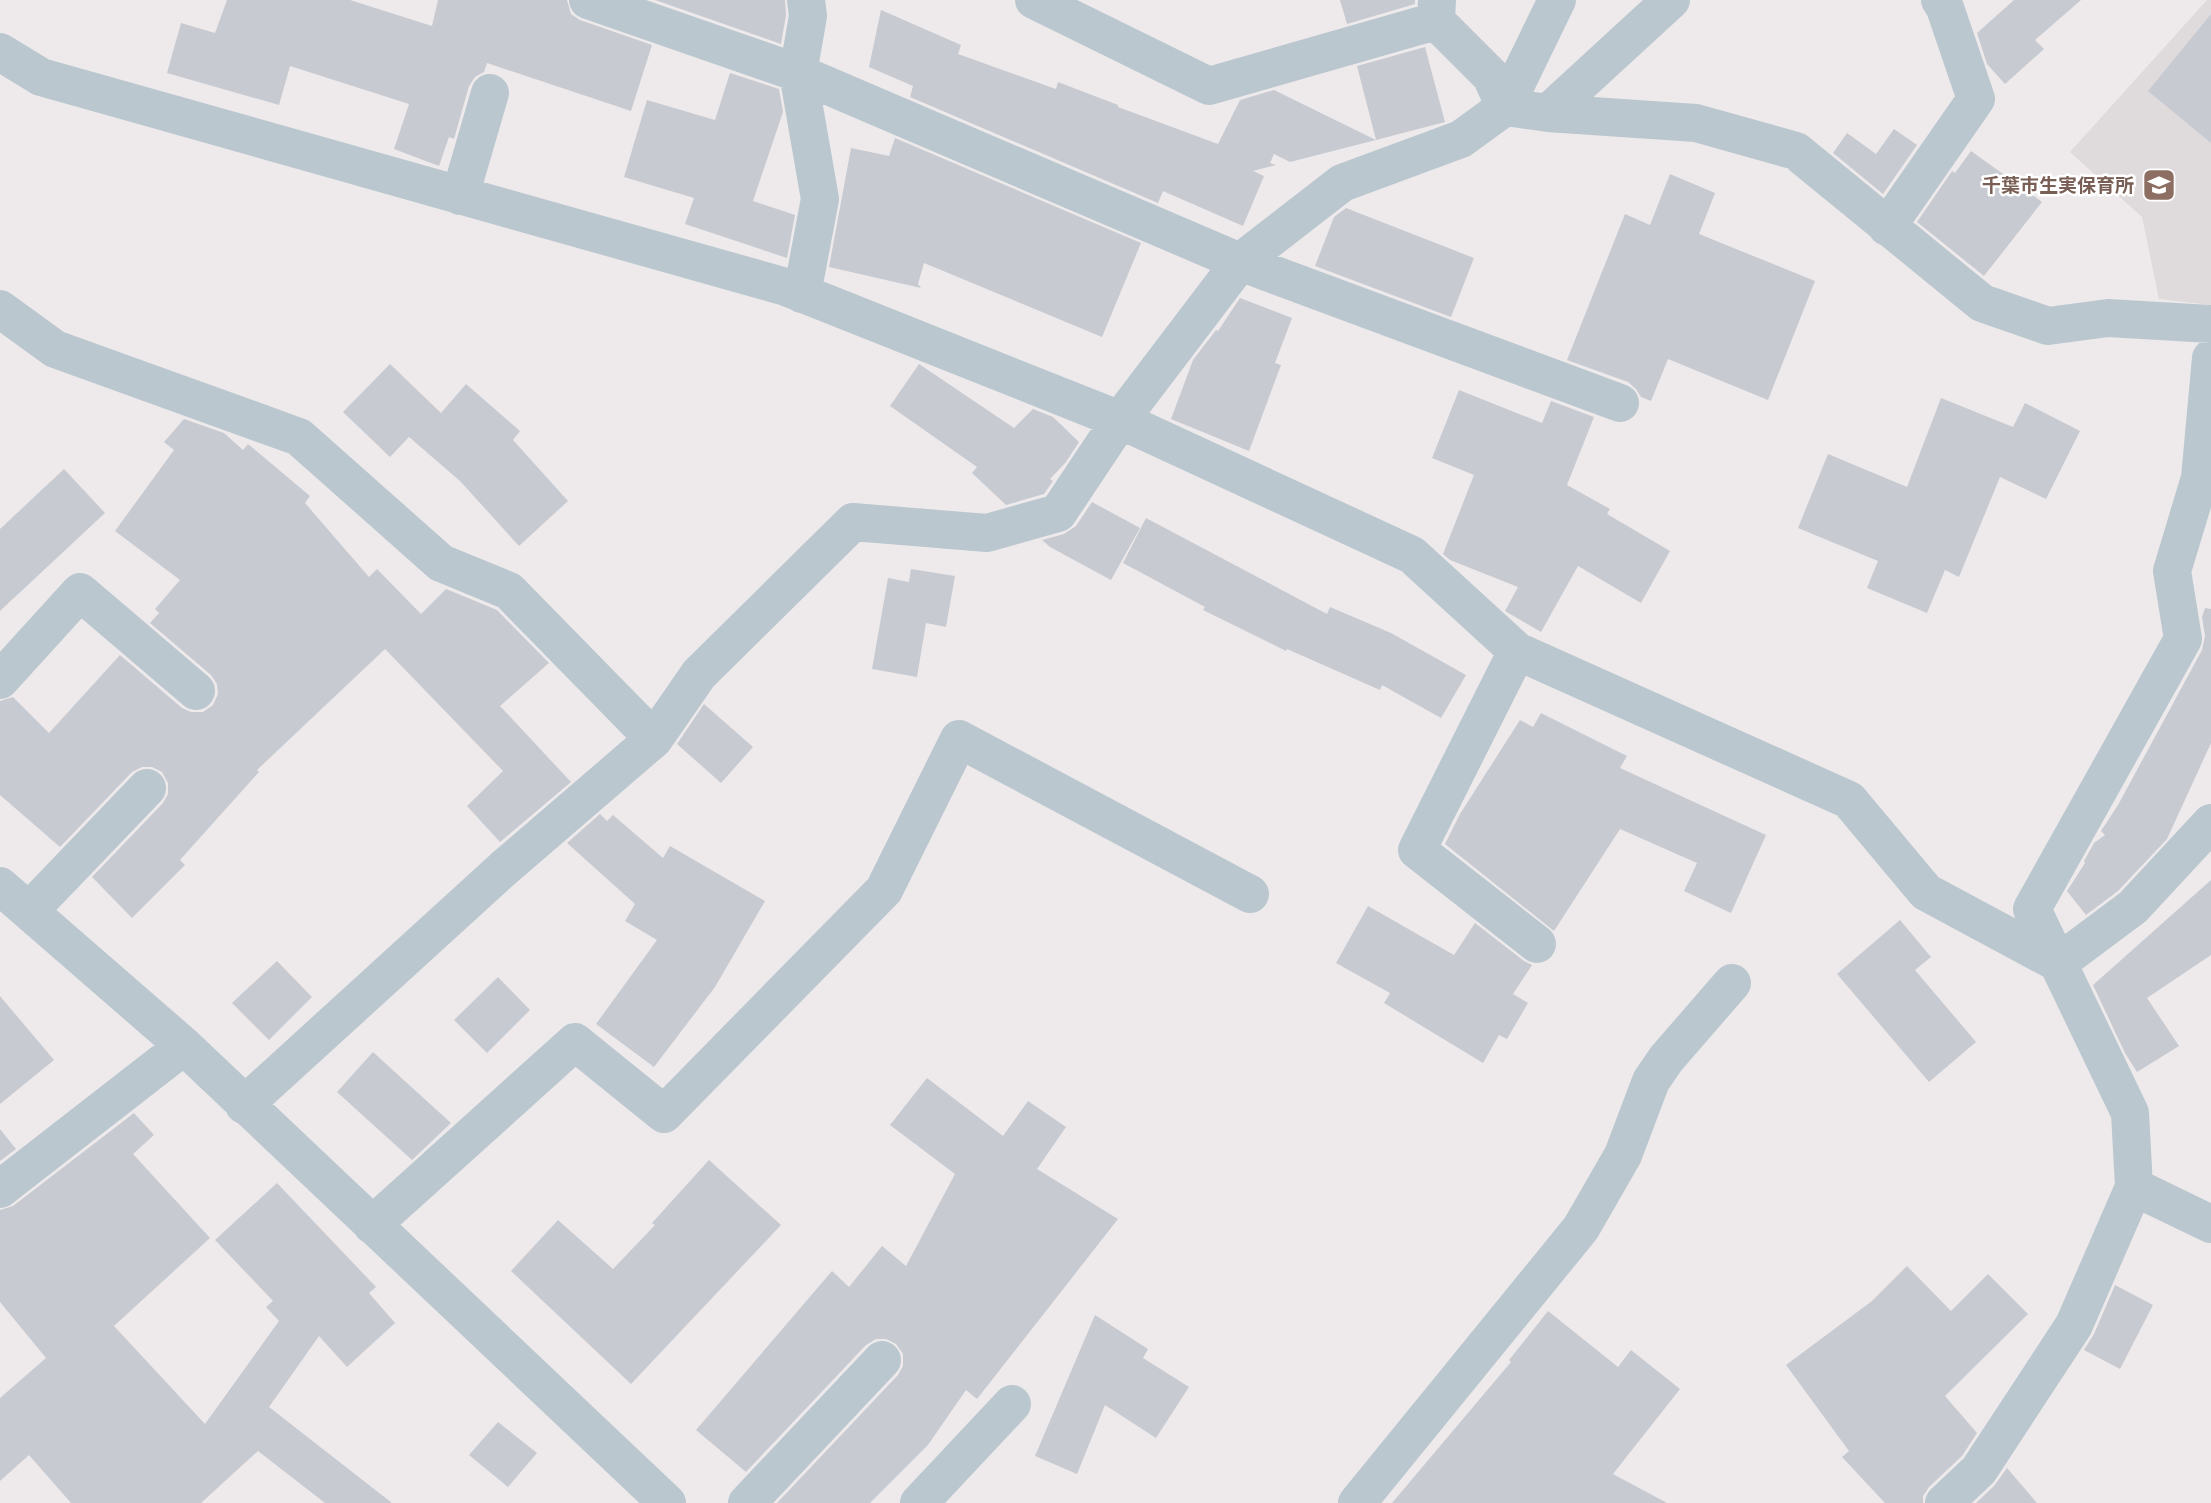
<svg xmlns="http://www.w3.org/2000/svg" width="2211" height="1503" viewBox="0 0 2211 1503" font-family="Roboto,'Noto Sans JP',sans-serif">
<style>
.education{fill:#dfdbdd}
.building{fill:#c7cad1}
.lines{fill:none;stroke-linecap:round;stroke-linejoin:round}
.street{stroke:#bac7cf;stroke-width:38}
.labels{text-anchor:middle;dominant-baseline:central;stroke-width:5;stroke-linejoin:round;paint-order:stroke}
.education-label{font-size:19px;font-weight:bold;fill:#785e54;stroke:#fff;text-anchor:end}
</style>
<rect width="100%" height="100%" fill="#eeeaeb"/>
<!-- education -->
<path class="education" d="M 2207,0 L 2211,0 L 2211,305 L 2159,299 L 2142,217 L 2070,152 Z"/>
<!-- building -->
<path class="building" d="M 227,0 L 350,0 L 432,26 L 438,0 L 567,0 L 571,14 L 580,20 L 652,45 L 631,111 L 487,63 L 484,72 L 475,77 L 469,86 L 454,139 L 449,137 L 439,166 L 394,149 L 409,104 L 290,66 L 279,105 L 167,73 L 181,23 L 215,33 Z
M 655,0 L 785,0 L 786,15 L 781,44 Z
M 1340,0 L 1415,0 L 1415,4 L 1347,24 Z
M 2014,0 L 2081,0 L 2035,40 L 2044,49 L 2005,84 L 1987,64 L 1977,33 Z
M 881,10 L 961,45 L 958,54 L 1056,89 L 1058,82 L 1118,105 L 1118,107 L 1218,144 L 1240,100 L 1274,90 L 1376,140 L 1290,162 L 1274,154 L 1270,163 L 1276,165 L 1253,171 L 1264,176 L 1243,226 L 1163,191 L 1158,203 L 910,97 L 913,86 L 869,67 Z
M 2211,14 L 2211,143 L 2148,91 Z
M 1425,47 L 1445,122 L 1376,140 L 1357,66 Z
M 730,73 L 779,89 L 783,112 L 753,201 L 795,215 L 787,258 L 685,224 L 694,198 L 624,177 L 647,100 L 715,120 Z
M 1894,129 L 1917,145 L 1883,194 L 1833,153 L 1847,133 L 1876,154 Z
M 895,138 L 1141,243 L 1102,337 L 924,263 L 918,284 L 921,288 L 829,267 L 851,148 L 889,156 Z
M 1971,151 L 2042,202 L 1984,276 L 1917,222 L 1952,171 L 1955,173 Z
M 1670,174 L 1715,193 L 1699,234 L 1815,281 L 1768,400 L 1668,359 L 1651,401 L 1641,397 L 1636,389 L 1628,382 L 1567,360 L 1625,214 L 1650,225 Z
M 1346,208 L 1474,258 L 1451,317 L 1315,266 L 1334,217 Z
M 1240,298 L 1292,318 L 1275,363 L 1281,365 L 1249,451 L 1171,419 L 1193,360 L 1216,330 L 1218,331 Z
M 390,364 L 441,413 L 466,384 L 520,431 L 513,440 L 568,501 L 519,546 L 460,481 L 409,437 L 390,457 L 343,412 Z
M 919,364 L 1014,428 L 1033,409 L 1053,417 L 1079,442 L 1066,462 L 1050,479 L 1053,481 L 1044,494 L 1006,505 L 972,473 L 977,467 L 890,406 Z
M 1459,390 L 1542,423 L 1551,401 L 1594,417 L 1567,485 L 1610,509 L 1607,514 L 1670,551 L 1641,603 L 1578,566 L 1541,632 L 1505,611 L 1518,587 L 1450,560 L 1443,554 L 1474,475 L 1432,458 Z
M 1941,398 L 2013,427 L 2025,403 L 2080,431 L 2046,499 L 2000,477 L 1959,577 L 1945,570 L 1927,613 L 1867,588 L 1878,561 L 1798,528 L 1828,454 L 1907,487 Z
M 184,419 L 224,433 L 243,450 L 248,444 L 310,496 L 305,503 L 369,577 L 377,569 L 421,614 L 446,589 L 497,610 L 549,663 L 500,706 L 571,782 L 500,842 L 467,806 L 503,771 L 385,649 L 257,770 L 259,772 L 180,860 L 185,865 L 132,918 L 92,877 L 163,803 L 168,794 L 168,783 L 162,772 L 152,767 L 142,767 L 132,772 L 60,847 L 0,795 L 0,701 L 13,697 L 49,733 L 120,655 L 182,708 L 191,712 L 203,712 L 213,705 L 218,694 L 217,684 L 211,675 L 150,623 L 159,613 L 155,609 L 180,580 L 115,531 L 174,450 L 164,442 Z
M 64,469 L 105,513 L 0,611 L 0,529 Z
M 1092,502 L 1140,528 L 1111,580 L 1050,547 L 1042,540 L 1064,534 L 1076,526 Z
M 1146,518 L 1327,614 L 1330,607 L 1391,633 L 1466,675 L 1441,718 L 1382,685 L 1380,690 L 1287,649 L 1286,651 L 1203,610 L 1205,607 L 1123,563 Z
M 911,569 L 955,576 L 946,627 L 926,623 L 917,677 L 872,669 L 888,578 L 909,582 Z
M 2205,608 L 2211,609 L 2211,743 L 2167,839 L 2118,891 L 2086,915 L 2067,891 L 2085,863 L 2084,861 L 2094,843 L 2105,835 L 2101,831 L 2118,805 L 2202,650 L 2205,636 L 2202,617 Z
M 704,704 L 753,747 L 721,783 L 677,744 Z
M 1541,713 L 1627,756 L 1620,768 L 1766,835 L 1731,913 L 1684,891 L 1697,863 L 1620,829 L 1554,931 L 1445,844 L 1460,814 L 1520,720 L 1533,727 Z
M 600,814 L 607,821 L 613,815 L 663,858 L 670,846 L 765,901 L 715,987 L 654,1067 L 596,1024 L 657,940 L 625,921 L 635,904 L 567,843 Z
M 2211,880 L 2211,955 L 2147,998 L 2179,1046 L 2137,1072 L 2125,1053 L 2093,985 Z
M 1368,906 L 1454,955 L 1475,923 L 1524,961 L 1532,965 L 1513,994 L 1528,1003 L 1507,1039 L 1499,1035 L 1483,1063 L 1384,1003 L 1390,993 L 1336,963 Z
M 1900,920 L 1931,957 L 1915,970 L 1976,1042 L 1929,1082 L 1837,974 Z
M 277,961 L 312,997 L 269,1040 L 232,1003 Z
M 498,977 L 530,1010 L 487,1053 L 454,1020 Z
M 0,996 L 54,1060 L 0,1104 Z
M 373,1052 L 451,1123 L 412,1160 L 337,1092 Z
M 927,1078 L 1003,1136 L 1028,1101 L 1066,1127 L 1037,1169 L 1118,1219 L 977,1399 L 966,1390 L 928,1445 L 870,1503 L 777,1503 L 898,1375 L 903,1366 L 903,1354 L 896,1344 L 886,1339 L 876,1339 L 866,1345 L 746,1472 L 696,1430 L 832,1271 L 849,1287 L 882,1246 L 906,1266 L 955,1174 L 890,1125 Z
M 134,1113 L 154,1135 L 133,1154 L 210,1238 L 114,1326 L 205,1424 L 279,1321 L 266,1307 L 273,1301 L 215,1240 L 277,1183 L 376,1287 L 369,1293 L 395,1323 L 347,1367 L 319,1336 L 269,1407 L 392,1503 L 325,1503 L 258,1451 L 201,1503 L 71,1503 L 29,1455 L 0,1481 L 0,1398 L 46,1358 L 0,1302 L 0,1210 L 13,1206 Z
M 0,1129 L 16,1149 L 0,1161 Z
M 709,1160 L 781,1225 L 631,1384 L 511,1271 L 558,1220 L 613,1269 L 655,1225 L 652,1223 Z
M 1907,1266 L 1951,1311 L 1988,1274 L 2028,1314 L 1945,1396 L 1977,1433 L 1962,1456 L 1929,1487 L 1923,1496 L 1923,1503 L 1885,1503 L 1842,1457 L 1849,1451 L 1786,1365 L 1872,1301 Z
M 2115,1285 L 2153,1305 L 2120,1369 L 2084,1350 L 2094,1334 Z
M 1548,1311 L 1618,1367 L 1631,1350 L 1680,1389 L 1613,1474 L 1667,1503 L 1392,1503 L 1511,1362 L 1509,1360 Z
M 1095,1315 L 1148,1349 L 1143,1358 L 1189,1387 L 1156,1438 L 1105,1405 L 1077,1474 L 1035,1456 Z
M 498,1422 L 537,1453 L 508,1487 L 469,1455 Z
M 2007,1468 L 2037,1503 L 1976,1503 L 1994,1486 Z"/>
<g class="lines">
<!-- street -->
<path class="street" d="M 588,0 L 798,73 L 1240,262 L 1620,403
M 1034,0 L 1209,86 L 1436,21
M 1437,0 L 1436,21 L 1491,76 L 1505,107 L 1548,113 L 1696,123 L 1796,151 L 1982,303 L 2048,326 L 2108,318 L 2211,324
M 0,52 L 41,77 L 786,287 L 1120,420 L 1412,555 L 1517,651 L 1417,850 L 1537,944
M 1548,113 L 1671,0
M 460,196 L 490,93
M 1887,227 L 1976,99 L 1945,8 L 1940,0
M 802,294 L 820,199 L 798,73 L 808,16 L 806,0
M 0,309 L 55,349 L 299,437 L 441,563 L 509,591 L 654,739
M 1517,651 L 1849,800 L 1926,892 L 2058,963 L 2133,907 L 2211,823
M 0,680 L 80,592 L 196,691
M 0,886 L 184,1046 L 667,1503
M 29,911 L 147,788
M 244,1105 L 504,868 L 654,739 L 699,674 L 853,522 L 987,533 L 1058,513 L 1120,420 L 1240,262 L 1342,183 L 1461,139 L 1505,107 L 1557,0
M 2134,1187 L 2211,1224
M 0,1189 L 184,1046
M 372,1225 L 575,1042 L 664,1114 L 884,890 L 959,739 L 1250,894
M 747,1503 L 882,1360
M 919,1503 L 1012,1404
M 1357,1503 L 1581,1228 L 1623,1155 L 1651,1081 L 1666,1059 L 1732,983
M 1944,1503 L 1979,1470 L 2074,1325 L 2134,1187 L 2130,1113 L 2032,909 L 2183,639 L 2172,571 L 2200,478 L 2211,358"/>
</g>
<!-- icons -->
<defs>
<symbol id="school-square" viewBox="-11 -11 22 22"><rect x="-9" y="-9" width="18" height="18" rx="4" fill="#8d6e63" stroke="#fff"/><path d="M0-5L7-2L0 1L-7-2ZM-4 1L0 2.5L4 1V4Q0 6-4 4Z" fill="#fff"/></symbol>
</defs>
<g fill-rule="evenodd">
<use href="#school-square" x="2140" y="166" width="38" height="38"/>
</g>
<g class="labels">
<!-- education labels -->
<g class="education-label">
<text x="2134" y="185">千葉市生実保育所</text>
</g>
</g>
</svg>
